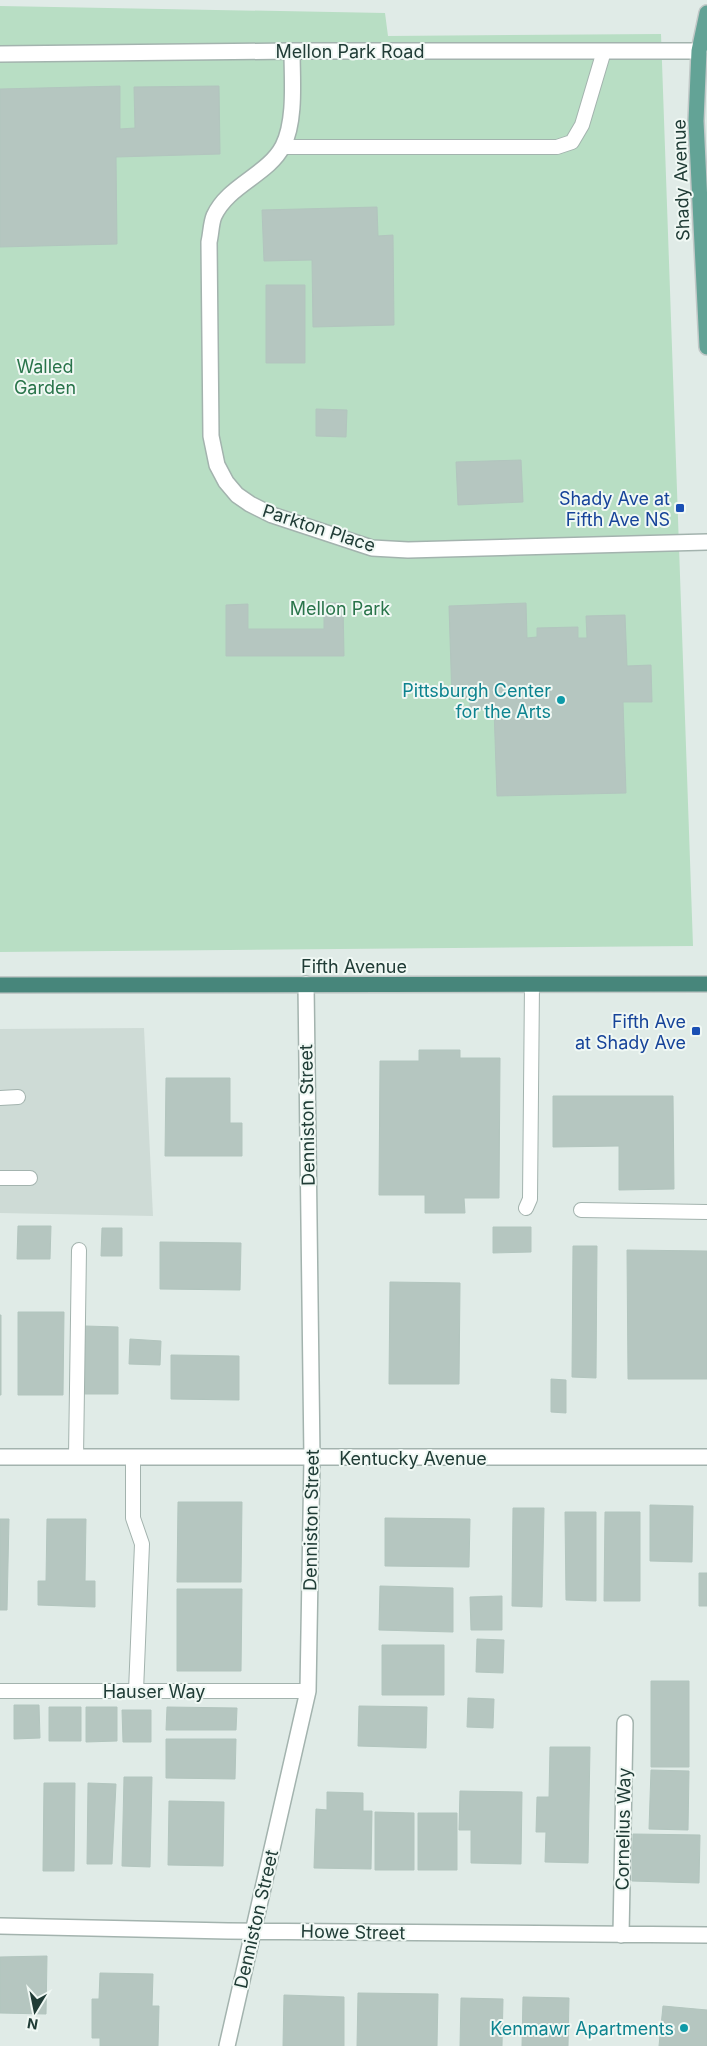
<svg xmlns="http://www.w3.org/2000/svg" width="707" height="2046" viewBox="0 0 707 2046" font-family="Inter,sans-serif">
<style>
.built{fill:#cedbd6}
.green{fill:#b8dec4}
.building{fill:#b5c6c0;stroke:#b2c5be}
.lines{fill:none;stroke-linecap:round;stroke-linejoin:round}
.service-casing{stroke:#a3b3ae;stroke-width:16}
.minor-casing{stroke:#a3b3ae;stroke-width:18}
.primary-casing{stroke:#c1c8c7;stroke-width:18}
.trunk-casing{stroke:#c1c8c7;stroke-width:18}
.service{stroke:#fff;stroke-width:14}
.minor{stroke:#fff;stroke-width:15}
.primary{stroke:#63a396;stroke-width:15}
.trunk{stroke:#47867b;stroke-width:15}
.transit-dot{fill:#1a4fb4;stroke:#f0f8f4;stroke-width:2}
.culture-dot{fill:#0f9aa8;stroke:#f0f8f4;stroke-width:2}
.labels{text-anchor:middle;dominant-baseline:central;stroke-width:4;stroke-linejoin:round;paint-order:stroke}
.street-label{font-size:18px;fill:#203c36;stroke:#f0f8f4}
.park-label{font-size:18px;fill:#29744a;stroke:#f0f8f4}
.transit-label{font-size:18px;fill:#164399;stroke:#f0f8f4;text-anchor:end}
.culture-label{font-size:18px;fill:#0d838f;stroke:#f0f8f4;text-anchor:end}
</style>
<rect width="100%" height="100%" fill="#e0ebe7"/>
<!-- built -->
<path class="built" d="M 144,1028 L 153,1216 L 0,1213 L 0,1029 Z"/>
<!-- green -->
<path class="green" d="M 0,6 L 385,13 L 388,36 L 661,34 L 693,946 L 0,952 Z"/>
<!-- building -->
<path class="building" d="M 120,86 L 120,129 L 135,128 L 134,87 L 219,86 L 220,154 L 116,157 L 117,244 L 0,247 L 0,89 Z
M 377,207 L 378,236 L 393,235 L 394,325 L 313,327 L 312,260 L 264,261 L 262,210 Z
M 266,285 L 305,285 L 305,363 L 266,363 Z
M 316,409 L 347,410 L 346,437 L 316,436 Z
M 521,460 L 523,502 L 458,505 L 456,462 Z
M 324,603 L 343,603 L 344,656 L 226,656 L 226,605 L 248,604 L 248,629 L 324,629 Z
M 526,603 L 527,638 L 537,637 L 537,628 L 578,627 L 578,638 L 587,638 L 586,616 L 625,615 L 627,666 L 651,665 L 652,702 L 623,702 L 626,793 L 497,796 L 494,709 L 470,710 L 470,698 L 452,699 L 449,606 Z
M 419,1050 L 460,1050 L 460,1058 L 500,1058 L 499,1198 L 464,1198 L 465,1213 L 425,1213 L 425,1195 L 379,1195 L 380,1061 L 419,1061 Z
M 166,1078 L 230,1078 L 230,1123 L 242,1123 L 242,1156 L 165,1156 Z
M 553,1096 L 673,1096 L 674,1189 L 619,1190 L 619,1146 L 553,1147 Z
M 18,1226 L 51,1226 L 50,1259 L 17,1259 Z
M 493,1227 L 531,1227 L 531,1252 L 493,1253 Z
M 102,1228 L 122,1228 L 122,1256 L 101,1256 Z
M 160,1242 L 241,1243 L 240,1290 L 160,1289 Z
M 573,1246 L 597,1246 L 596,1378 L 572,1377 Z
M 627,1250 L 707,1251 L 707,1379 L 628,1379 Z
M 390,1282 L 460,1283 L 459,1384 L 389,1384 Z
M 18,1312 L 64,1312 L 63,1395 L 18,1395 Z
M 0,1315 L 1,1315 L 1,1395 L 0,1395 Z
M 85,1326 L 118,1327 L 118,1394 L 85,1394 Z
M 130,1339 L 161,1341 L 160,1365 L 129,1364 Z
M 171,1355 L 239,1356 L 239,1400 L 171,1399 Z
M 551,1379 L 566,1380 L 566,1413 L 551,1412 Z
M 178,1502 L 242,1502 L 241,1582 L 177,1582 Z
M 650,1505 L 693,1506 L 692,1562 L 650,1561 Z
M 513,1508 L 544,1508 L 542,1607 L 512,1606 Z
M 565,1512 L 596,1512 L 596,1601 L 566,1600 Z
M 605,1512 L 640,1512 L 640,1601 L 604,1601 Z
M 385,1518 L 470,1519 L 469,1567 L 385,1566 Z
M 0,1519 L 9,1519 L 7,1610 L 0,1610 Z
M 47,1519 L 86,1519 L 85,1581 L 95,1581 L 95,1607 L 38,1605 L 38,1581 L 46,1581 Z
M 699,1573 L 707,1573 L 707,1606 L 699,1606 Z
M 380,1586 L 453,1588 L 453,1632 L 379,1630 Z
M 177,1589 L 242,1589 L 241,1671 L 177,1671 Z
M 502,1596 L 502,1630 L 471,1630 L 470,1597 Z
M 477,1639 L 504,1640 L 503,1673 L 476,1672 Z
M 382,1645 L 444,1645 L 444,1695 L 382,1695 Z
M 651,1681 L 689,1681 L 689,1767 L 651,1767 Z
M 468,1698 L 494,1699 L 493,1728 L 467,1727 Z
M 14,1705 L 39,1705 L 40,1738 L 14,1739 Z
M 359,1706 L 427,1707 L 426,1748 L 358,1746 Z
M 49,1707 L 81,1707 L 81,1741 L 49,1741 Z
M 86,1707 L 117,1707 L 117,1741 L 86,1742 Z
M 167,1707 L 237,1708 L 236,1730 L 166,1730 Z
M 122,1710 L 151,1710 L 151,1742 L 123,1742 Z
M 166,1739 L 236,1739 L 235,1779 L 166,1778 Z
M 550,1747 L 590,1747 L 588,1863 L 545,1862 L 546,1832 L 536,1832 L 537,1797 L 549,1797 Z
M 651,1770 L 689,1771 L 688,1830 L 649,1829 Z
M 124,1777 L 152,1777 L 150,1867 L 122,1866 Z
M 44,1783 L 75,1783 L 74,1871 L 43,1871 Z
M 88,1783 L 116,1784 L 112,1864 L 87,1864 Z
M 460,1791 L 522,1792 L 521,1864 L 471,1863 L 471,1830 L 459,1830 Z
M 327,1792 L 363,1793 L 363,1811 L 372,1811 L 371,1869 L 314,1868 L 316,1809 L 327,1810 Z
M 169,1801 L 224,1802 L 223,1866 L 168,1865 Z
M 375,1812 L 414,1813 L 414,1870 L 375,1870 Z
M 418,1813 L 457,1813 L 457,1870 L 418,1870 Z
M 633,1834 L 700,1835 L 699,1883 L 632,1881 Z
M 47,1956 L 46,2014 L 0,2013 L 0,1957 Z
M 100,1973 L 153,1974 L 152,2006 L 159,2006 L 158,2046 L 100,2046 L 100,2038 L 92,2038 L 92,1999 L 99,1999 Z
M 358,1993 L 438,1994 L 437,2046 L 357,2046 Z
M 284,1995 L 344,1997 L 344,2046 L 283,2046 Z
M 523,1997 L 569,1998 L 568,2046 L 522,2046 Z
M 461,1998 L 503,1999 L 502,2046 L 460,2046 Z
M 663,2006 L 707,2010 L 707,2046 L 659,2046 Z"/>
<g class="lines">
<defs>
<path id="service" d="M 283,147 L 557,147 L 572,142 L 582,125 L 604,51
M 0,1098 L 18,1097
M 0,1178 L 30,1178
M 526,1208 L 530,1199 L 532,984
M 581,1210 L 707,1212
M 76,1457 L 79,1250
M 133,1457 L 133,1518 L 142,1544 L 136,1691
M 0,1691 L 308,1691"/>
<path id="minor" d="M 292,51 C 292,79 296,120 283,146 C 268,175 228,185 214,216 C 211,223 211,234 209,242 L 211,436 L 217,465 L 226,482 L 237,495 L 250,504 L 272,515 L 372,548 L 408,550 L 707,542
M 0,54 L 292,51 L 699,51
M 0,1457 L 707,1457
M 0,1926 L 228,1931 L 707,1935
M 621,1935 L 625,1723
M 227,2046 L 308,1691 L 312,1458 L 306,984"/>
<path id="primary" d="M 707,13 L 699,51 L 696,121 L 707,347"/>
<path id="trunk" d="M 0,985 L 707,984"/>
</defs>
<!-- service casing -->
<use href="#service" class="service-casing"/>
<!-- minor casing -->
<use href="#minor" class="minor-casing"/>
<!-- primary casing -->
<use href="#primary" class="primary-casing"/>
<!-- trunk casing -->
<use href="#trunk" class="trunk-casing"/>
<!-- service -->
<use href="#service" class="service"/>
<!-- minor -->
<use href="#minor" class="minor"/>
<!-- primary -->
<use href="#primary" class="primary"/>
<!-- trunk -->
<use href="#trunk" class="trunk"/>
</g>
<!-- markers -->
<g class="transit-dot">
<rect x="675" y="503" width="10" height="10" rx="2.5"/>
<rect x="691" y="1026" width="10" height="10" rx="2.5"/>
</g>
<g class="culture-dot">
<circle cx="561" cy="700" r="5"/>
<circle cx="684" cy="2028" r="5"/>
</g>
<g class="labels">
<!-- street labels -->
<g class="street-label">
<text x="350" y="51">Mellon Park Road</text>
<text transform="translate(681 180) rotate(-92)">Shady Avenue</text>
<text transform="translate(319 528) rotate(18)">Parkton Place</text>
<text x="354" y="966">Fifth Avenue</text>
<text transform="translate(307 1115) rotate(-91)">Denniston Street</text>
<text x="413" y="1458">Kentucky Avenue</text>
<text transform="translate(311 1520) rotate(-89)">Denniston Street</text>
<text x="154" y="1691">Hauser Way</text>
<text transform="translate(623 1829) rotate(-89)">Cornelius Way</text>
<text transform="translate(256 1919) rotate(-77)">Denniston Street</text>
<text transform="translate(353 1932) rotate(1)">Howe Street</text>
</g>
<!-- park labels -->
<g class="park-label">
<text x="45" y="366">Walled<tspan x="45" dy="21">Garden</tspan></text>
<text x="340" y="608">Mellon Park</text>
</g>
<!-- transit labels -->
<g class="transit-label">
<text x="670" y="498">Shady Ave at<tspan x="670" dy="21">Fifth Ave NS</tspan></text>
<text x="686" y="1021">Fifth Ave<tspan x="686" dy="21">at Shady Ave</tspan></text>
</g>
<!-- culture labels -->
<g class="culture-label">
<text x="551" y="690">Pittsburgh Center<tspan x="551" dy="21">for the Arts</tspan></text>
<text x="674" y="2028">Kenmawr Apartments</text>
</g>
</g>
<!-- north arrow -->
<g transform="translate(35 2011) rotate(190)" stroke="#f0f8f4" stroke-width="4" paint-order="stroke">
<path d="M0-4L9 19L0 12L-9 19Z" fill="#203c36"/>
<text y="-8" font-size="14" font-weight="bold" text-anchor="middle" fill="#203c36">N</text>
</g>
</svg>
